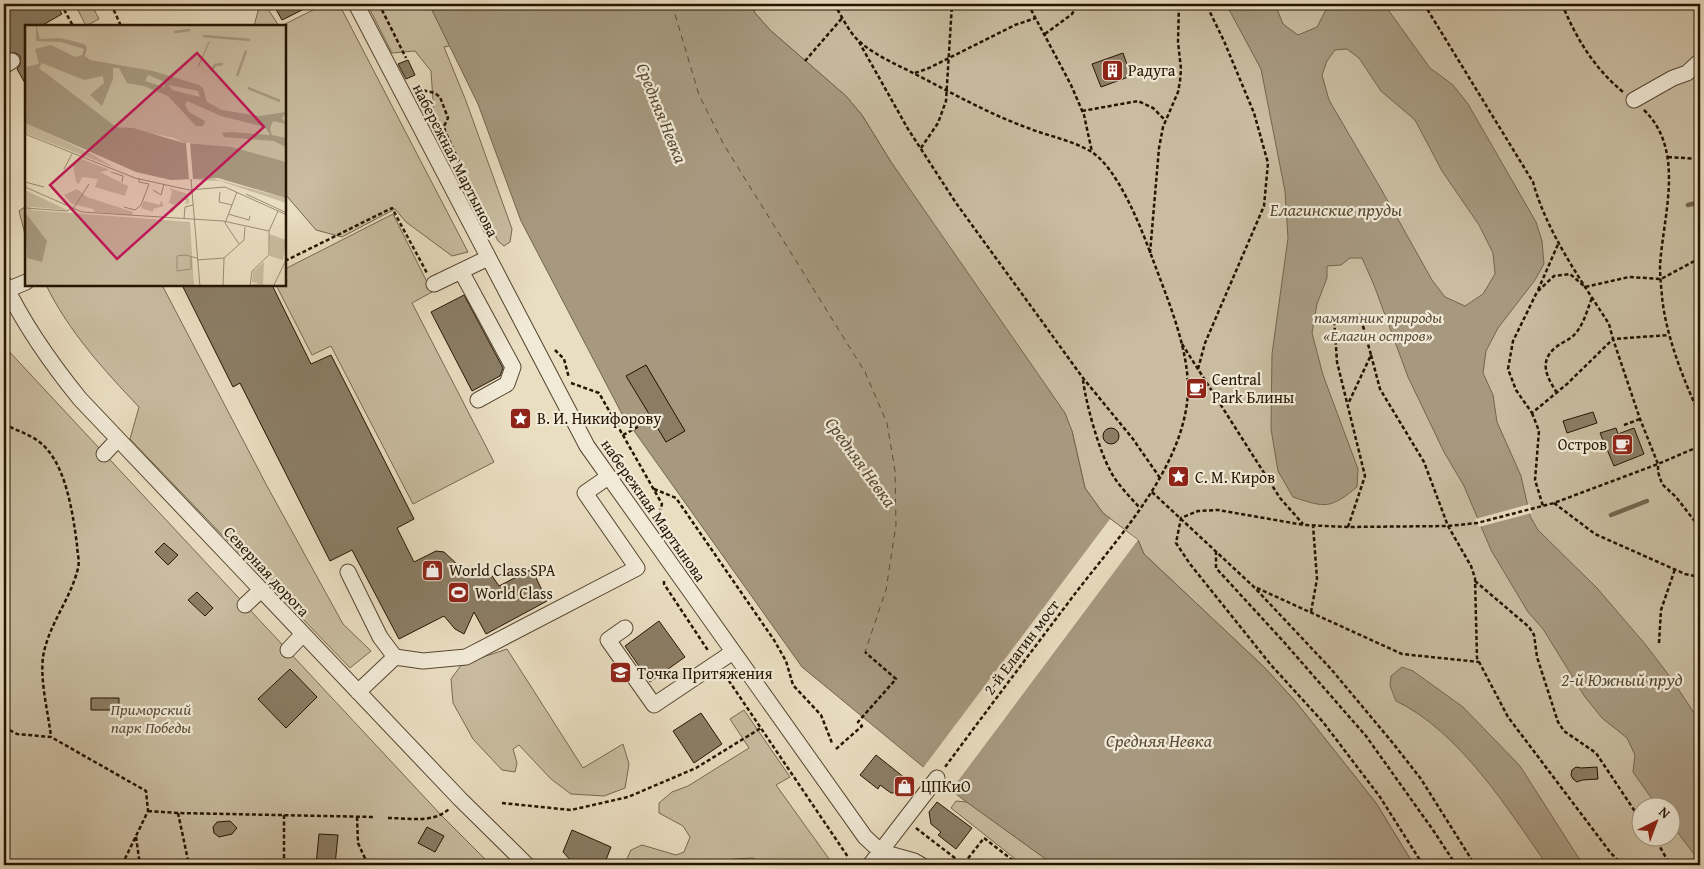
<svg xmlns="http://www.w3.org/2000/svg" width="1704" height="869" viewBox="0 0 1704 869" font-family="'Gentium Book Plus',serif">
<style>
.green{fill:#c9bca0;stroke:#776850;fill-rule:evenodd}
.water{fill:#a79980;stroke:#73644d;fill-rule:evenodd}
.pier{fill:#eadec1}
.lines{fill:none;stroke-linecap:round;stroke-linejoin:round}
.stream{stroke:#73644d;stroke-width:4.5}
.ferry{stroke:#594934;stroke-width:1;stroke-dasharray:6 5;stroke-linecap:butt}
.building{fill:#8b7d65;stroke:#251401}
.minor-casing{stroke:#564631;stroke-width:17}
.path{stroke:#251401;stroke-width:2.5;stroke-dasharray:4 2.5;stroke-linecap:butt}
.minor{stroke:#f1ead7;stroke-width:15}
.labels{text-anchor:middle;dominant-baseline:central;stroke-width:4.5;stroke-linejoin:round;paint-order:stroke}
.poi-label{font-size:16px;fill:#251401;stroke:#f1ead7;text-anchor:start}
.street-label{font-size:16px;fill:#251401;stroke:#f1ead7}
.park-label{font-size:16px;font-style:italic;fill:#5e4f39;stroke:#f1ead7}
.water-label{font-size:18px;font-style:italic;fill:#594934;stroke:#f1ead7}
.inset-river{fill:none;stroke:#a79980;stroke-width:2.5}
.inset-road{fill:none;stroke:#9b8d74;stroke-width:1}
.view{fill:#c2185b;fill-opacity:0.15;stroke:#c2185b;stroke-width:2.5}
.inset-edge{fill:none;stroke:#251401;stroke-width:2.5}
</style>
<rect width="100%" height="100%" fill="#eadec1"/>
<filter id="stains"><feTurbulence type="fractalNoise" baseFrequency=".004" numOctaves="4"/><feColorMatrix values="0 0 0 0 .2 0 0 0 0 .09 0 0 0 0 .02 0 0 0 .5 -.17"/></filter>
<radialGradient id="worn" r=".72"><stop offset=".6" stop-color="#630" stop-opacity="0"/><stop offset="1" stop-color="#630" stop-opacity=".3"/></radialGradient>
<!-- green -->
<path class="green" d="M 75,4 L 91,4 L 99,19 L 86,26 Z
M 325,4 L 339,4 L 468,252 L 452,256 L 406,222 L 395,209 L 342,237 L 316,230 L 285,194 L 285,26 L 281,26 Z
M 367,4 L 429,4 L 450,46 L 444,47 L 466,101 L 512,229 L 510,242 L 504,246 L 498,241 L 434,115 L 431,71 L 415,51 L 392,53 Z
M 751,4 L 1700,4 L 1700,865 L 1414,865 L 1376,803 L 1296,702 L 1265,668 L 1144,554 L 1138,540 L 1103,513 L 1085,488 L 1072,431 L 891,162 L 862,115 L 846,96 L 770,30 L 755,13 ZM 1642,806 L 1672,806 L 1672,836 L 1642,836 Z
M 266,6 L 279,26 L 254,26 L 258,11 Z
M 26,206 L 26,238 L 19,211 Z
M 393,214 L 432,292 L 412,303 L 494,462 L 413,504 L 331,346 L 312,355 L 276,285 L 285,285 L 285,269 Z
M 46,285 L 162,285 L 267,486 L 343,624 L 371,651 L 350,668 L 130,439 L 139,407 C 104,370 69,332 46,285 Z
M 4,346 L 442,816 L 491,865 L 4,865 Z
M 507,649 L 583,768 L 623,744 L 629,764 L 625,788 L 604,796 L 571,794 L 551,779 L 519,745 L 513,749 L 517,763 L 515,772 L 502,770 L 473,739 L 453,703 L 451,679 L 462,664 Z
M 744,710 L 790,777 L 776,785 L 832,863 L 830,865 L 764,865 L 753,858 L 734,859 L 714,865 L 624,865 L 631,850 L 642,845 L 676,855 L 684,852 L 690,837 L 683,826 L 659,813 L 659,803 L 672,792 L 688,786 L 749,748 L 730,719 Z
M 956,801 L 967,802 L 1054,865 L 1023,865 L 951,808 Z"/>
<!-- water -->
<path class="water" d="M 429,4 L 751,4 L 755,13 L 770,30 L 846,96 L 862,115 L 891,162 L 1065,413 L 1072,431 L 1085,488 L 1103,513 L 1138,540 L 1144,554 L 1265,668 L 1296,702 L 1376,803 L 1414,865 L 1054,865 L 961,798 L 802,667 L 622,414 L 521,221 L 478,104 ZM 646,365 L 684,431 L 666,442 L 627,376 Z
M 1226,4 L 1275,4 L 1283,24 L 1298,35 L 1317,27 L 1329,4 L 1387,4 L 1389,11 L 1430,68 L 1453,85 L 1468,104 L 1536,222 L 1542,241 L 1544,264 L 1535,280 L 1498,328 L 1486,351 L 1483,373 L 1493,395 L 1497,422 L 1521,476 L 1530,516 L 1538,530 L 1597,588 L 1645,644 L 1671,678 L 1700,722 L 1700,862 L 1672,825 L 1672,806 L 1657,806 L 1633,772 L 1635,755 L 1627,738 L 1602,718 L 1585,697 L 1543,629 L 1528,612 L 1491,550 L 1464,486 L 1444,452 L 1408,377 L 1374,285 L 1362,258 L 1350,258 L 1341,265 L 1327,266 L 1327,278 L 1317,304 L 1312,333 L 1323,375 L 1358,469 L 1357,487 C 1330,509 1326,508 1293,497 L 1278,471 L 1271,429 L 1272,354 L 1288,238 L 1285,191 L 1261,69 ZM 1347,49 L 1359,58 L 1381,91 L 1415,120 L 1442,171 L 1479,225 L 1493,253 L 1495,274 L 1483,294 L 1465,306 L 1445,297 L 1432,280 L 1381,189 L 1329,100 L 1322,75 L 1327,61 L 1335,50 Z
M 1402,667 L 1413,671 L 1463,707 L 1520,766 L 1578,857 L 1587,865 L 1547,865 C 1508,809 1459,731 1396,701 L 1390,686 L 1391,676 Z"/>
<!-- pier -->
<path class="pier" d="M 1530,504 L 1532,513 L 1479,527 L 1475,519 Z
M 1110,519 L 1138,540 L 952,789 L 923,768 Z"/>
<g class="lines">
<!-- stream -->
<path class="stream" d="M 1688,205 L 1700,202
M 1611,515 L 1647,501"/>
<!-- ferry -->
<path class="ferry" d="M 672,4 L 699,95 L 724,145 L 865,372 L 887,423 L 895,471 L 896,525 L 886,590 L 865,652"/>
</g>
<!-- building -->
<path class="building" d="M 4,4 L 56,4 L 62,14 L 41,26 L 26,26 L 26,85 L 17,69 L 20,65 L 20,56 L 16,53 L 8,53 L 4,46 Z
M 273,4 L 314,4 L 282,20 Z
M 1123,53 L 1131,76 L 1101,87 L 1092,64 Z
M 408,60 L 415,75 L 406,79 L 398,64 Z
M 182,285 L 272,285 L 311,364 L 331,355 L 414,519 L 397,528 L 414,562 L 436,551 L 444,552 L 457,564 L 465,568 L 479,566 L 488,570 L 499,586 L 532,569 L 547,601 L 486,634 L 474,612 L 464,634 L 455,629 L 444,616 L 399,639 L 352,550 L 330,561 L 240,383 L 233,387 Z
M 464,295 L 503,368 L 500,376 L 472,391 L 431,312 Z
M 646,365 L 685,431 L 666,442 L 626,376 Z
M 1593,412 L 1597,423 L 1567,433 L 1563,421 Z
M 1616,428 L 1618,434 L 1634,428 L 1644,454 L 1614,466 L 1600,433 Z
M1103 436a8 8 0 1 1 16 0a8 8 0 1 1-16 0Z
M 164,543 L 178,555 L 168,565 L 155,552 Z
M 197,592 L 213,608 L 205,616 L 188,600 Z
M 659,621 L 685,657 L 650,682 L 625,646 Z
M 290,669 L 317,697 L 286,728 L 258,699 Z
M 91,698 L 119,698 L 119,710 L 91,710 Z
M 701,713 L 722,744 L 694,763 L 673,731 Z
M 876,755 L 910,782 L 903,792 L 891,793 L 880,785 L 878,789 L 860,775 Z
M 1576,767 L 1581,768 L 1597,767 L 1598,779 L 1582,780 L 1577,782 L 1573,779 L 1571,775 L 1572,770 Z
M 937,802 L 972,828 L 956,849 L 938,835 L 941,832 L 931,824 L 929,812 Z
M 230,821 L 237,828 L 232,834 L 219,837 L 214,833 L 213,827 L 217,822 Z
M 427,827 L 444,836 L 435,852 L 418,843 Z
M 572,830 L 611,847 L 604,865 L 575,865 L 563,852 Z
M 319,834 L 338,835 L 335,865 L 316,865 Z"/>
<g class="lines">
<defs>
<path id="minor" d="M 356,4 L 587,446 L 865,837 L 895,865
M 4,66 L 12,61
M 1634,100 L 1673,78 L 1687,73 L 1700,61
M 461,271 L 513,367 L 507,384 L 478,400
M 4,283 C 24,325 50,362 80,399 L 460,799 L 527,865
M 434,284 L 488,258
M 7,290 L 26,282
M 104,454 L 118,439
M 348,572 L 380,637 L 395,657 L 423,661 L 466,657 L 637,568 L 585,493 L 608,477
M 245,605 L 261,590
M 625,628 L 608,640 L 654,705 L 733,652
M 288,650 L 303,634
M 358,692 L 395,657
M 882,852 L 914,861 L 921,865
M 870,865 L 937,778"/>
</defs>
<!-- minor casing -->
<use href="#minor" class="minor-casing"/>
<!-- path -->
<path class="path" d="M 61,4 L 73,26
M 111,4 L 121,26
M 379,4 L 406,58
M 834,4 C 842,16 849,33 860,42 C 876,56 898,65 917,75 C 954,94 989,114 1028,128 C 1048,136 1071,140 1090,151 C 1118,167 1142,230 1153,260 C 1169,303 1193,358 1187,403 C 1178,474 1116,540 1074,595 C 1031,652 988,709 945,767
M 1028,4 L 1071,85 L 1084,115 L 1092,152
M 1424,4 L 1533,182 C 1547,233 1581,280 1609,324 L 1613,339 L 1669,335
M 1562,4 C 1576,38 1594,68 1623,92
M 1428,10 L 1434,4
M 1045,34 L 1072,14 L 1078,4
M 859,42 L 908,129 L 956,203 L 1083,378 L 1133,439 L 1160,478
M 805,61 L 843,17
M 915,73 L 929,68 L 1015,25 L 1036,18
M 417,89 L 435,93 L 440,97 L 448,118 L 444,126 L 445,131 L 474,194
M 1644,110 C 1686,151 1663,215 1660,266 C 1660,276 1661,286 1662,296 C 1665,333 1684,382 1700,415
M 1082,111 L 1138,101 L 1153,108 L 1165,120
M 921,148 L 938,123 L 946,101 L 952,4
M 1668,157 L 1700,159
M 1150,253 L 1159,148 L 1163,127 L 1178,92 L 1180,81 L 1181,69 L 1178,42 L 1179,4
M 1700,258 L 1661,279 L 1629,277 L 1585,287 L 1570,274 L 1554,276 L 1537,292 L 1513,341 L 1508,369 L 1516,390 L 1532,413 L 1567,384 L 1613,339 L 1640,419 L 1658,464 L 1658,472 L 1662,484 L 1676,497 L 1700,528
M 285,261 L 392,208 L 427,273
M 1538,290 L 1559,242
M 1182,344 L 1280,498 L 1303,524
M 555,350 L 564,359 L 569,378
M 1371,355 L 1380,389 L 1424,462 L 1448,526 L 1471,566 L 1475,578 L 1477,658 L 1508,717 L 1610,852 L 1622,865
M 1198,369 L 1205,343 L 1264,206 L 1268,163 L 1254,113 L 1224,41 L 1206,4
M 1083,380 C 1086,404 1099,451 1111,472 C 1118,485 1130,497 1140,508
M 571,383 L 599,393 L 662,504 L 657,520
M 1557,393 C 1547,377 1538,362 1556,347 C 1562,342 1570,340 1575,334 C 1584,324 1587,310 1592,298
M 1532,413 L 1539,431 L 1535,480 L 1543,506
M 4,424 C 19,432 34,435 46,448 C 67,471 73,515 77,545 C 77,552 80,561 78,568 C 71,599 48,625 43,657 C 40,682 48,711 51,737
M 1624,425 L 1640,419
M 623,435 L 652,419
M 654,489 L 676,498 L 774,640 L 786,661 L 793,685 L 821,715 L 832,743
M 1152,492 L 1254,587 L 1331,669 L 1392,742 L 1421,779 L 1475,865
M 1554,503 L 1595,534 L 1685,574 L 1700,577
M 1348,527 L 1365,476 L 1337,362 L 1334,317 L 1360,315 L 1371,355 L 1349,402
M 1216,551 L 1216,568 L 1283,641 L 1366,736 L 1433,830 L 1456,865
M 664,581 L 664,584 L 709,652
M 1475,581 L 1529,627 L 1534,635 L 1537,657 L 1558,722 L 1564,731 L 1596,753 L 1642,822
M 1257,588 L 1402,654 L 1479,662
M 1311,612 L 1317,579 L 1313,525
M 1659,643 L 1661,610 L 1675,569
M 725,675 L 848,857
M 4,727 L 17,734 L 51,737 L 146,791 L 148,811 L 122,865
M 4,734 L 7,729
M 836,749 L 862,726 L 858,722 L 896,679 L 865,652
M 502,803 L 571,810 L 628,797 L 696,768 L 761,728
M 148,811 L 178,813 L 374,817
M 178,813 L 189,865
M 284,815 L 284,865
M 357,817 L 358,843 L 368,865
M 388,818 C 409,818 434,824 450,808
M 916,828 L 960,862 L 966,861 L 984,838 L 1019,865
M 1654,836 L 1670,865
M 136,837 L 140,865
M 170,865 L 188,861
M 1423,865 L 1380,797 L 1323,722 L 1271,665 L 1190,564 L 1176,543 L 1181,518 L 1198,511 L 1218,510 L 1304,525 L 1348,527 L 1448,526 L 1477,523 L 1554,503 L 1658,464 L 1700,446"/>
<!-- minor -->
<use href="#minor" class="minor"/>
</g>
<!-- icons -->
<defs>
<symbol id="building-square" viewBox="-11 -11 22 22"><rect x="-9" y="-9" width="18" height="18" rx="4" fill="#8f2418" stroke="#f1ead7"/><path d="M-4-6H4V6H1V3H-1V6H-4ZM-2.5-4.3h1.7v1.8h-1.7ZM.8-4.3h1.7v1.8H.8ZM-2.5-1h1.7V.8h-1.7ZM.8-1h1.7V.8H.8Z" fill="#fff"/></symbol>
<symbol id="cafe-square" viewBox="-11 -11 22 22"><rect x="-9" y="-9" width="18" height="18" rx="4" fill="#8f2418" stroke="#f1ead7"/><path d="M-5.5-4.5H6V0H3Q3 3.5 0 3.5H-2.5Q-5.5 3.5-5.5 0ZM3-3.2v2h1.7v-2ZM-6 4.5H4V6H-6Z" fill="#fff"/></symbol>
<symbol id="sight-square" viewBox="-11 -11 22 22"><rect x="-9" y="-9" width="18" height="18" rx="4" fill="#8f2418" stroke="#f1ead7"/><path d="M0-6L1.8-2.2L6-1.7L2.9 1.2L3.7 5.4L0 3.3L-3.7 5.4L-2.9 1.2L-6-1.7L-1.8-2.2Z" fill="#fff"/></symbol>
<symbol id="shop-square" viewBox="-11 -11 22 22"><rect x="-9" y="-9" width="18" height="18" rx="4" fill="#8f2418" stroke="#f1ead7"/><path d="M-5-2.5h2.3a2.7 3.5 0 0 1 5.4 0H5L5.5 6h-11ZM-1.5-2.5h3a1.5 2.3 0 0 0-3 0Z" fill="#fff"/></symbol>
<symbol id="stadium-square" viewBox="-11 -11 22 22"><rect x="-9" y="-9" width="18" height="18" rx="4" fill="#8f2418" stroke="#f1ead7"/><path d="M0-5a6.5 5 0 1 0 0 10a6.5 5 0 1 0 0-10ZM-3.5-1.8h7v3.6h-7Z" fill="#fff"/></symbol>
<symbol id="school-square" viewBox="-11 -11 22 22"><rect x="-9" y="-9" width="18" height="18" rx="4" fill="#8f2418" stroke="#f1ead7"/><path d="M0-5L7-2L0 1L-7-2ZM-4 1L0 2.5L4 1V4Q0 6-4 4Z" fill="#fff"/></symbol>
</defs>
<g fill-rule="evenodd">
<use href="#building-square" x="1100" y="58" width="25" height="25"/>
<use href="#cafe-square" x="1184" y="376" width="25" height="25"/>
<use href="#sight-square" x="508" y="406" width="25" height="25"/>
<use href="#cafe-square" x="1610" y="432" width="25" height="25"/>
<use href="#sight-square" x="1166" y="464" width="25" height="25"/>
<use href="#shop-square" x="420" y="558" width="25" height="25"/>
<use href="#stadium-square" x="446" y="580" width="25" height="25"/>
<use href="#school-square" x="608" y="660" width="25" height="25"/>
<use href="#shop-square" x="892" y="774" width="25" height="25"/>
</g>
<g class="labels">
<!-- poi labels -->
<g class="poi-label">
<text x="1128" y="70">Радуга</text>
<text x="1212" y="379">Central<tspan x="1212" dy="18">Park Блины</tspan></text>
<text x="537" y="418">В. И. Никифорову</text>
<text x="1607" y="444" text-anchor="end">Остров</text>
<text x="1195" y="477">С. М. Киров</text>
<text x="449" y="570">World Class SPA</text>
<text x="475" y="593">World Class</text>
<text x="637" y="673">Точка Притяжения</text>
<text x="921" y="786">ЦПКиО</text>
</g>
<!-- street labels -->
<g class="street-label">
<text transform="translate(456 160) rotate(63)">набережная Мартынова</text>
<text transform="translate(654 510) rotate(55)">набережная Мартынова</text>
<text transform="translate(267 571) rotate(47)">Северная дорога</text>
<text transform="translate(1021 647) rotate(-53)">2-й Елагин мост</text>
</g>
<!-- park labels -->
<g class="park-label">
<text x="1378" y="317">памятник природы<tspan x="1378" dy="18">«Елагин остров»</tspan></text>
<text x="151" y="709">Приморский<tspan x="151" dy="18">парк Победы</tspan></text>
</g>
<!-- water labels -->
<g class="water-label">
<text transform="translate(662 113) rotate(68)">Средняя Невка</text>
<text x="1336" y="209">Елагинские пруды</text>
<text transform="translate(861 462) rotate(54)">Средняя Невка</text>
<text x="1622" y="679">2-й Южный пруд</text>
<text x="1159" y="740">Средняя Невка</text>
</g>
</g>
<!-- overview -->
<g transform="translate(25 25)">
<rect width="261" height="261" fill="#eadec1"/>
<path d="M 0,0 L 261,0 L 261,137 L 159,118 L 149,113 L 86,100 L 14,43 L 0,42 ZM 1,98 L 67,129 L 88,142 L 0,108 ZM 54,133 L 85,145 L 75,147 L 103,161 L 100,171 L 70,162 L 73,154 L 57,152 L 54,159 L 51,157 L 48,141 ZM 182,152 L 261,173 L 261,178 L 195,156 L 170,155 ZM 144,163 L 163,169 L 164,178 L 160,179 L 162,175 L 156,175 L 147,188 L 145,184 L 150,180 L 144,178 L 147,166 ZM 52,164 L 62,172 L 108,187 L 107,190 L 70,187 L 68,184 L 47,179 L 39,170 ZM 0,165 L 42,185 L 6,182 L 6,185 L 165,197 L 169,261 L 0,261 ZM 136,175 L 139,181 L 128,184 L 128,187 L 116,183 L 119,176 L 135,180 ZM 244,209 L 261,215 L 258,235 L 245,231 ZM 239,237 L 238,259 L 245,261 L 227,260 L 234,258 L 227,257 L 228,246 Z" fill="#c9bca0"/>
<path d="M 11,0 L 15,14 L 35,13 L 59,19 L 62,22 L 60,31 L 65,35 L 128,46 L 174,60 L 178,63 L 182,77 L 197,85 L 234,91 L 261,87 L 257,93 L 261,99 L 248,96 L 245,104 L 247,110 L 261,113 L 261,122 L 249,116 L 199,112 L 197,108 L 206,107 L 245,110 L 240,102 L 196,91 L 162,76 L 160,80 L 164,87 L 180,96 L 178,101 L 171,101 L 143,71 L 119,61 L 102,58 L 94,43 L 88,43 L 88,54 L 77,81 L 65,70 L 79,58 L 78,51 L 59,55 L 17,38 L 14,43 L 91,102 L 108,103 L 159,118 L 206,122 L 261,137 L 261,173 L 193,153 L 146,155 L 111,147 L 0,98 L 0,42 L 14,39 L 10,24 L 26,20 L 50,32 L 57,30 L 59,24 L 36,17 L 11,16 ZM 123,50 L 140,57 L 139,62 L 120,56 ZM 144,60 L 173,66 L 175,72 L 147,65 ZM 0,187 L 22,216 L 17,237 L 2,233 Z" fill="#a79980" fill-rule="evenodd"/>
<path d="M 161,118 L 165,118 L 168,154 L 164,154 Z" fill="#eadec1"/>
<path class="inset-river" d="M 149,7 L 165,5M 178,11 L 225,15M 186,46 L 190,40 L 198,39M 212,51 L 221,26M 0,57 L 93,114 L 134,127 L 150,149M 223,63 L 255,76"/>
<path class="inset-road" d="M 173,42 L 184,17M 0,109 L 110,153 L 164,165 L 200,162 L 262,190M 39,144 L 47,129M 86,147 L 98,151 L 97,157M 166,154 L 175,262M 0,157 L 19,162M 0,162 L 57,187 L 198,196 L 244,206M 128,165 L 136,170 L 139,159M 195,167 L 194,177 L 207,180M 212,167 L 200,198 L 214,219M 221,169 L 262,188M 99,182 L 110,185 L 116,180 L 124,159 L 114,157 L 114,153M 0,183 L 42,186 L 47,183M 48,184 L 64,159M 203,189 L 224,195 L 225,191M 159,194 L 160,182 L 168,180M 166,232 L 166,244 L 152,246 L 152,231 L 160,230 L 172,233M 172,235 L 199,233M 198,262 L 199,233 L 219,215 L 220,202M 225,262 L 227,246 L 244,230 L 244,206 L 253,186M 248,262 L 262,233"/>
<path class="view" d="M 172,28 L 239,102 L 92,234 L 25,160 Z"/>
<rect width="261" height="261" class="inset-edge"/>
</g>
<!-- margin -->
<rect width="1704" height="869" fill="none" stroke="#eadec1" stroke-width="20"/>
<rect x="5" y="5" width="1694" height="859" fill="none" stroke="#251401" stroke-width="2.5"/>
<rect x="10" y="10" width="1684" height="849" fill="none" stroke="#251401"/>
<!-- north arrow -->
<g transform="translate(1656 822) rotate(42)"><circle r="24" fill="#f1ead7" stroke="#9f9481"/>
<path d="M0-4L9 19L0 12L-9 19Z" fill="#8f2418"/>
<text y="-8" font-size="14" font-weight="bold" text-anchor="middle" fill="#251401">N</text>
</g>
<rect width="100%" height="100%" filter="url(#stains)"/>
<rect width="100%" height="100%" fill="url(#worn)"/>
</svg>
